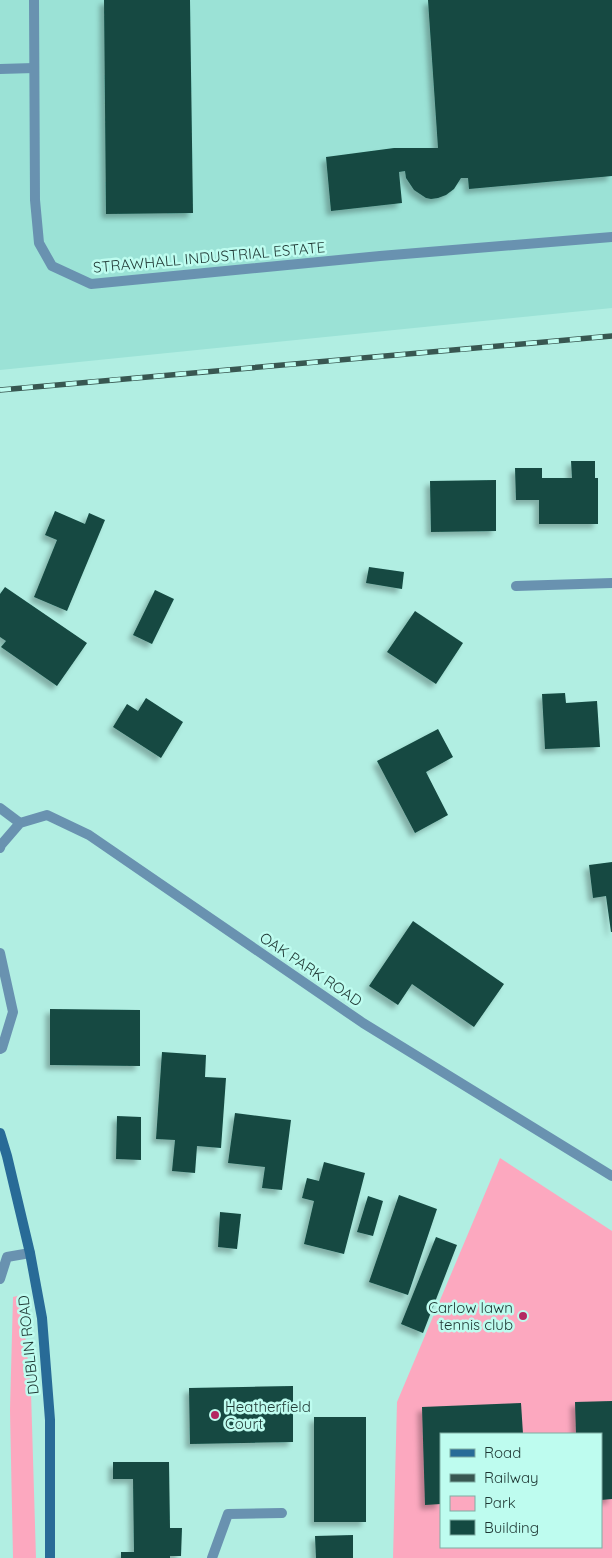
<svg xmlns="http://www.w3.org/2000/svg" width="612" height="1558" viewBox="0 0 612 1558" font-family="Quicksand,sans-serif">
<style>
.built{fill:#9be2d6}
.green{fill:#fca8bf;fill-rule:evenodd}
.building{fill:#144a42;filter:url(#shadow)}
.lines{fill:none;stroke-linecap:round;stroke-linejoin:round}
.lane{stroke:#6992b0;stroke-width:10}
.street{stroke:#6992b0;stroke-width:10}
.secondary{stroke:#286b97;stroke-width:10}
.rail-casing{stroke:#385751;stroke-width:5.5}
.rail{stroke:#befcef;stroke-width:4;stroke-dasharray:11;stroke-linecap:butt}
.poi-dot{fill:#b42861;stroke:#befcef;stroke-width:2}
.labels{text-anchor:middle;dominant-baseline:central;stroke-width:5;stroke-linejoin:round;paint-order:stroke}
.street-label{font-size:15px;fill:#1e3733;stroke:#befcef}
.poi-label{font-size:15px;fill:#1e3733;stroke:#befcef;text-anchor:end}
</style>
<defs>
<filter id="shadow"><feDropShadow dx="-4.5" dy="4.5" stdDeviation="2.5" flood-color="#0004"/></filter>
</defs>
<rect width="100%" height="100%" fill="#b1eee2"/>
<!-- built -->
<path class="built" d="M 0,0 L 612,0 L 612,308 L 0,370 Z"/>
<!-- green -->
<path class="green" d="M 500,1158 L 612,1231 L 612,1558 L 393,1558 L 397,1402 ZM 441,1434 L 601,1434 L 601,1547 L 441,1547 Z
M 21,1295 L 31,1392 L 36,1558 L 13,1558 L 10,1410 L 13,1297 Z"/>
<!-- building -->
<path class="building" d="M 104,0 L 190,0 L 193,213 L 106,214 Z
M 428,0 L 612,0 L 612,176 L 469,189 L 468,178 L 461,178 L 454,189 L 446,195 L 438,198 L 431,199 L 426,198 L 414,190 L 406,178 L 405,171 L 399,172 L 402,203 L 331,211 L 326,157 L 394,148 L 438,148 Z
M 571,461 L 595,461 L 595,478 L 598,478 L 598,524 L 539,524 L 539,500 L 516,500 L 515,468 L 542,468 L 542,478 L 572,478 Z
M 496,480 L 496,531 L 431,532 L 430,481 Z
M 55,511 L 85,524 L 89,513 L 105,520 L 67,611 L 34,597 L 57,540 L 45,535 Z
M 369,567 L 404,572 L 402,589 L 366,583 Z
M 5,587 L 87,643 L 57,686 L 1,647 L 6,641 L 0,637 L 0,594 Z
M 155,590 L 174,599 L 152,644 L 133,635 Z
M 415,611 L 463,643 L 436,684 L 387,652 Z
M 565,693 L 566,703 L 597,701 L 600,747 L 545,749 L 542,694 Z
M 146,698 L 183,722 L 161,758 L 113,727 L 127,704 L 138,711 Z
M 438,729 L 453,757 L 426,772 L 448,815 L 415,833 L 377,761 Z
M 612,862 L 612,932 L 611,932 L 606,896 L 593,898 L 589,865 Z
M 413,921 L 504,984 L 474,1027 L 412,984 L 398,1005 L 369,986 Z
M 50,1009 L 140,1010 L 140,1066 L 50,1065 Z
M 162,1052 L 206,1055 L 205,1077 L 226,1078 L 221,1148 L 197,1146 L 195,1173 L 172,1171 L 175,1140 L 156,1139 Z
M 235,1113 L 291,1120 L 282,1190 L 262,1188 L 265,1167 L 228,1163 Z
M 117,1116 L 141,1117 L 141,1160 L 116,1159 Z
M 324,1162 L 365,1173 L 344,1254 L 304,1244 L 314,1201 L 302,1198 L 307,1178 L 319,1181 Z
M 399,1195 L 437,1209 L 408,1295 L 369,1282 Z
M 368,1196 L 383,1201 L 373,1236 L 357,1232 Z
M 220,1212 L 241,1214 L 237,1249 L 218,1247 Z
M 436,1237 L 457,1245 L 423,1333 L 401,1324 Z
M 293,1386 L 293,1442 L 190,1444 L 189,1388 Z
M 612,1401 L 612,1499 L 601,1500 L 601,1434 L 576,1434 L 575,1402 Z
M 521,1403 L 523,1434 L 441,1434 L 441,1504 L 425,1505 L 422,1407 Z
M 314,1417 L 366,1417 L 366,1522 L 314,1522 Z
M 113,1462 L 169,1462 L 170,1528 L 182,1528 L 181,1556 L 170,1556 L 170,1558 L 121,1558 L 121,1552 L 134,1552 L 133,1479 L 113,1479 Z
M 353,1535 L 353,1558 L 316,1558 L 315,1536 Z"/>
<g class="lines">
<!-- lane -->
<path class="lane" d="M 0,69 L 34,68
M 0,1279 L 7,1257 L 30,1253"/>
<!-- street -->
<path class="street" d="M 34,0 L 35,200 L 39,243 L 52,266 L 91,284 L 380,256 L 612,237
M 516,586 L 612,583
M 0,808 L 20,823
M 0,848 L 1,845 L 20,823 L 47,815 L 89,835 L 363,1023 L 612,1176
M 0,953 L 13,1012 L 2,1048 L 0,1049
M 212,1558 L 228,1514 L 282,1513"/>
<!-- secondary -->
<path class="secondary" d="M 0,1133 L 7,1156 L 30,1253 L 42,1318 L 50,1420 L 50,1558"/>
<defs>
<path id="rail" d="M 0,390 L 612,336"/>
</defs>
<!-- rail casing -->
<use href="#rail" class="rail-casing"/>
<!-- rail -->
<use href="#rail" class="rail"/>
</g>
<!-- markers -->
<g class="poi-dot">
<circle cx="523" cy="1316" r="5"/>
<circle cx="215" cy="1415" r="5"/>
</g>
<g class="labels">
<!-- street labels -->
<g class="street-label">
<text transform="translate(209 257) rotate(-5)">STRAWHALL INDUSTRIAL ESTATE</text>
<text transform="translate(311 969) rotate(34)">OAK PARK ROAD</text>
<text transform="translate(28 1345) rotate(-96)">DUBLIN ROAD</text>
</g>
<!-- poi labels -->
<g class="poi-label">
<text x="513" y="1307">Carlow lawn<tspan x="513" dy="17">tennis club</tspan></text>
<text x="225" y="1406" text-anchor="start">Heatherfield<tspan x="225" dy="17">Court</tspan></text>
</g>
</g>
<!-- legend -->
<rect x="440" y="1433" width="162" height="115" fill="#befcef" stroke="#7eada4"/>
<rect x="450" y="1449" width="25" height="8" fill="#286b97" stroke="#7eada4"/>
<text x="484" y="1458" font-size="15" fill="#1e3733">Road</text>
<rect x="450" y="1474" width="25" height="8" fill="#385751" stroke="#7eada4"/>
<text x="484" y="1483" font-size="15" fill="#1e3733">Railway</text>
<rect x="450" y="1496" width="25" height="15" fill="#fca8bf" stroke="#7eada4"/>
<text x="484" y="1508" font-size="15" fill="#1e3733">Park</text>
<rect x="450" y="1520" width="25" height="15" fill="#144a42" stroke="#7eada4"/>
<text x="484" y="1533" font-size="15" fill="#1e3733">Building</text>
</svg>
